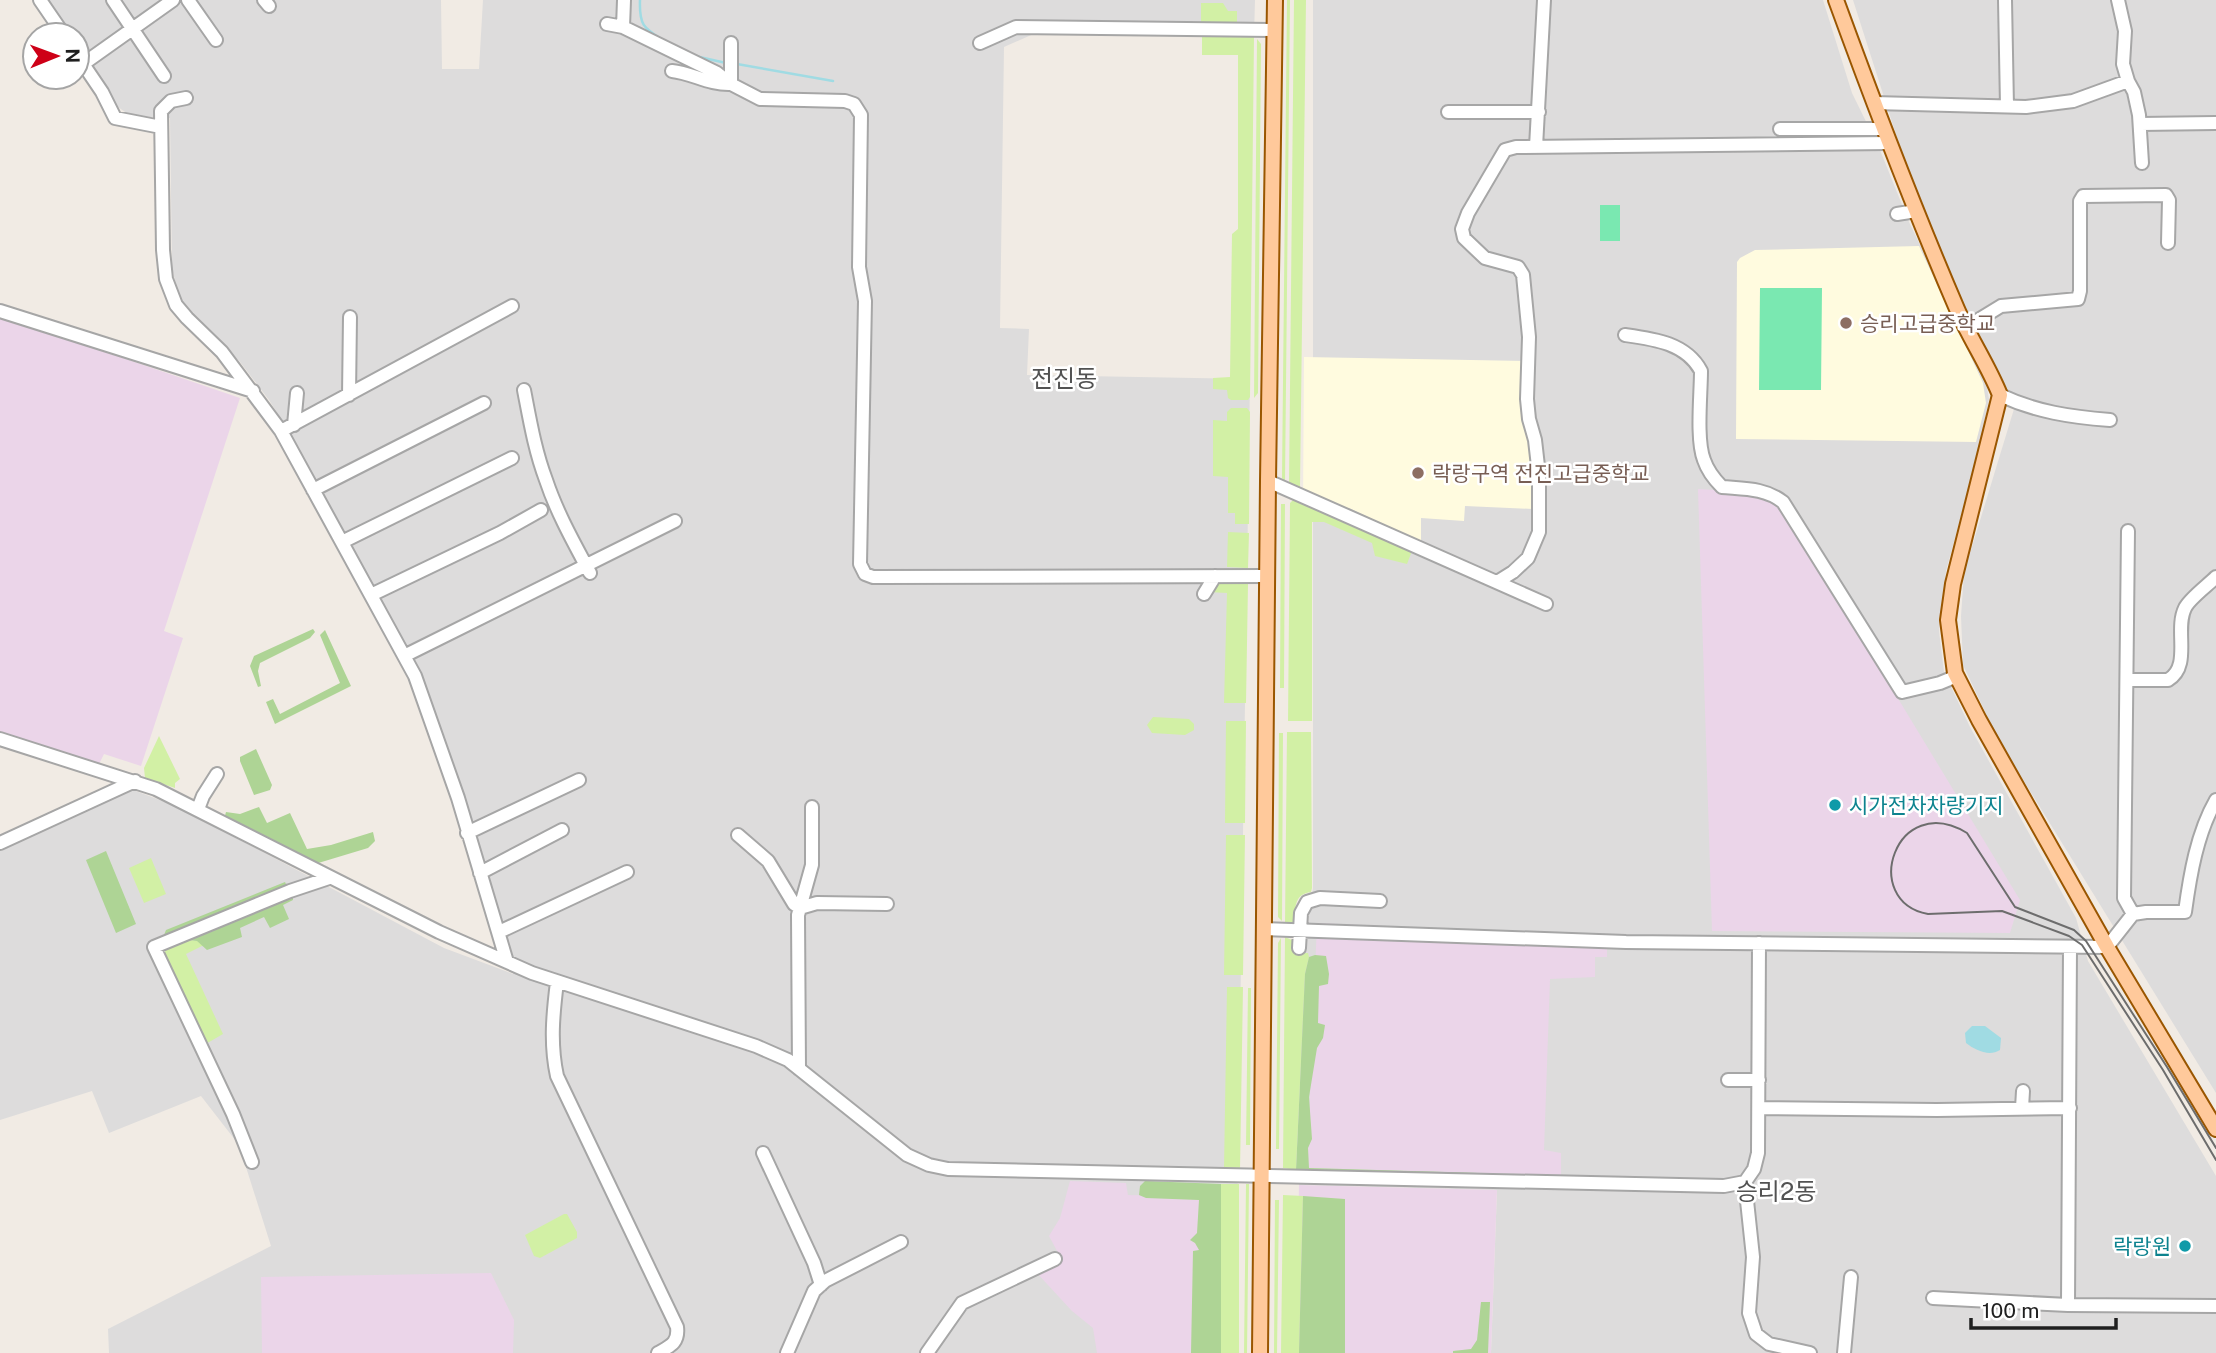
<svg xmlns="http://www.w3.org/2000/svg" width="2216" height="1353" viewBox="0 0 2216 1353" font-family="'Public Sans','Noto Sans KR',sans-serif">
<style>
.residential{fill:#dddcdc}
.industrial{fill:#ebd5e9}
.education{fill:#fffbdf}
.grass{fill:#d2f0a5}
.forest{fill:#aed495}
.pitch{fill:#7ae8b1}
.water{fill:#a0dbe3}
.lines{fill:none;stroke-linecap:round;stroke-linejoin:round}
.stream{stroke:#a0dbe3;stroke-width:2.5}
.minor-casing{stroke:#a6a6a6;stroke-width:16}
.major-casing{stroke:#9a5600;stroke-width:18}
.minor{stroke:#fff;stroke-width:12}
.major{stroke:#ffc99b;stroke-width:14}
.tram{stroke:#6d6d6d;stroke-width:2}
.education-dot{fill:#8d6e63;stroke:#fff;stroke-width:2.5}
.culture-dot{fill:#0f9aa8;stroke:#fff;stroke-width:2.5}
.labels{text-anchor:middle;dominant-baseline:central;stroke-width:5;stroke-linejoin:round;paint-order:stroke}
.education-label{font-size:21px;fill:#785e54;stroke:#fff;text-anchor:start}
.culture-label{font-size:21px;fill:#0d838f;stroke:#fff;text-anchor:start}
.quarter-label{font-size:24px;fill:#525252;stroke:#fff}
</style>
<rect width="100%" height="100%" fill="#f1ebe4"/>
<!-- residential -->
<path class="residential" d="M 45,0 L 441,0 L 442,69 L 479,69 L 483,0 L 1255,0 L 1254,36 L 1038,32 L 1004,47 L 1000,328 L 1029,329 L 1027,375 L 1250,379 L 1235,1353 L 109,1353 L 108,1329 L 271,1246 L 239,1145 L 201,1096 L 109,1133 L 92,1091 L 0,1120 L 0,851 L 35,833 L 133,790 L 176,806 L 444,948 L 513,974 L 512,955 L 431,703 L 291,435 L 269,400 L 240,362 L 180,302 L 172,268 L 170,118 L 131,116 L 115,105 L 77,49 L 77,35 L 68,35 Z
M 1313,0 L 1823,0 L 1852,93 L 1880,150 L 1909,222 L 1986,383 L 1989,399 L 1978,453 L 1946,571 L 1939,631 L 1944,672 L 1970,727 L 2076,918 L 2088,961 L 2216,1176 L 2216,1353 L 1491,1353 L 1497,1190 L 1299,1185 L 1302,964 L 1313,888 Z
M 1853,0 L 2216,0 L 2216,1093 L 1998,739 L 1963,665 L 1961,616 L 1964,573 L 2014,409 L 1965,307 L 1907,169 Z"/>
<!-- industrial -->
<path class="industrial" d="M 0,316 L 240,398 L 164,631 L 183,638 L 141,766 L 104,754 L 99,764 L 0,733 Z
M 1698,489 L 1754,492 L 1772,499 L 1790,520 L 2020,900 L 2010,933 L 1712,931 Z
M 1317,923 L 1607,937 L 1607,957 L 1595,957 L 1595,977 L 1550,979 L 1544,1150 L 1561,1153 L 1561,1175 L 1307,1168 Z
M 1070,1181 L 1126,1183 L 1128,1195 L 1206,1197 L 1206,1353 L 1097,1353 L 1093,1328 L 1072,1311 L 1036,1272 L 1062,1260 L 1049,1236 L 1060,1218 Z
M 1299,1185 L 1497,1190 L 1491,1353 L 1296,1353 Z
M 491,1273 L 514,1320 L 513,1353 L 262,1353 L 261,1277 Z"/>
<!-- education -->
<path class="education" d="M 1919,246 L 1983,383 L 1986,403 L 1976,442 L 1736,439 L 1737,262 L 1740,258 L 1755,250 Z
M 1304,357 L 1532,361 L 1533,509 L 1465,506 L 1464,521 L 1421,518 L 1421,542 L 1349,508 L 1303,509 Z"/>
<!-- grass -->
<path class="grass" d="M 1287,0 L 1290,0 L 1285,482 L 1282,478 Z
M 1294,0 L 1306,0 L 1300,489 L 1289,484 Z
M 1201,3 L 1223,3 L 1228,11 L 1237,11 L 1237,27 L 1201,26 Z
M 1202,36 L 1254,37 L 1250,397 L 1248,400 L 1231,400 L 1228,398 L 1227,390 L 1213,389 L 1213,378 L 1230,377 L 1232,234 L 1238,229 L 1238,55 L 1202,55 Z
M 1257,39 L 1261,44 L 1258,393 L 1254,398 Z
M 1231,408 L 1247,408 L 1250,412 L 1249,524 L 1235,524 L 1235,513 L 1228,513 L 1228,477 L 1213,476 L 1213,420 L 1227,421 L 1227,412 Z
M 1293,500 L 1412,551 L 1407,564 L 1375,556 L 1372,543 L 1324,522 L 1312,522 L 1312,721 L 1288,721 L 1290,503 Z
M 1281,504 L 1285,504 L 1284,688 L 1280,688 Z
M 1228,532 L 1249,533 L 1248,568 L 1227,567 Z
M 1230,581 L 1248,584 L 1246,703 L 1224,703 L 1227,593 L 1208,592 L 1218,582 Z
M 1153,717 L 1189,719 L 1194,724 L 1194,730 L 1185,735 L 1152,733 L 1147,725 Z
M 1226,721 L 1246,721 L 1245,823 L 1225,823 Z
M 1287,732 L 1311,732 L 1312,888 L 1311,892 C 1295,894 1295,906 1295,920 L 1292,923 L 1285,923 Z
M 1279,733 L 1283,733 L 1282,921 L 1278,917 Z
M 159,736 L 180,779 L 175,783 L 175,788 L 145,778 L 144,768 Z
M 1226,835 L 1245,835 L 1243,975 L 1224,975 Z
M 151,858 L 166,894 L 144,903 L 129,868 Z
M 1285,937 L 1294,941 L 1296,953 L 1308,953 L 1309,957 L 1305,974 L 1296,1170 L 1283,1168 Z
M 1281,938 L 1279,1149 L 1276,1149 L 1278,943 Z
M 181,939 L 197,941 L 204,945 L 186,954 L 223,1034 L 204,1045 L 165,960 L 165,949 Z
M 1227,987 L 1243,987 L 1240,1170 L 1224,1169 Z
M 1248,988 L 1251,988 L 1250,1145 L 1246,1145 Z
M 1221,1184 L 1239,1184 L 1239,1353 L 1221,1353 Z
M 1246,1184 L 1249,1184 L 1247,1353 L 1244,1353 Z
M 1283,1195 L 1303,1196 L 1299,1353 L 1281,1353 Z
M 1275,1200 L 1279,1200 L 1277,1353 L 1274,1353 Z
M 564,1214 L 567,1214 L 577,1232 L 577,1238 L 540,1258 L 534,1256 L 525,1235 Z"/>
<!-- forest -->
<path class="forest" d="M 313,629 L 315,632 L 310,638 L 260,663 L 258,671 L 261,686 L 258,687 L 250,666 L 254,656 Z
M 325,630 L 351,686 L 275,724 L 266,702 L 273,699 L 280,714 L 340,683 L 320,635 Z
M 256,749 L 272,785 L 270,790 L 254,795 L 240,761 L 240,757 Z
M 259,807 L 267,823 L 290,813 L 307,849 L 331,845 L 373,832 L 375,841 L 368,848 L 315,864 L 224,819 L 226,812 L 240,814 Z
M 106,851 L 136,924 L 116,933 L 86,860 Z
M 285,882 L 287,886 L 166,937 L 164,935 L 166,930 Z
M 293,895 L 293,900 L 283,905 L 289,919 L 270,928 L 264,917 L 240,928 L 242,937 L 207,950 L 197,941 L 181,939 Z
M 1315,955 L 1326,956 L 1329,974 L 1328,984 L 1319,986 L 1318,1023 L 1325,1025 L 1323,1038 L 1317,1048 L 1309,1097 L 1312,1139 L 1308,1148 L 1309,1168 L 1478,1173 L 1478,1178 L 1307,1173 L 1296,1170 L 1305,974 L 1309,957 Z
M 1145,1181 L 1221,1184 L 1221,1353 L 1191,1353 L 1193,1251 L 1199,1250 L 1195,1243 L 1190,1240 L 1197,1233 L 1199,1200 L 1146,1198 L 1139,1195 L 1140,1186 Z
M 1303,1196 L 1345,1199 L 1345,1353 L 1299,1353 Z
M 1481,1302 L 1490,1302 L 1488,1353 L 1453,1353 L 1453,1351 L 1471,1349 L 1477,1340 Z"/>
<!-- pitch -->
<path class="pitch" d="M 1600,205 L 1620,205 L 1620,241 L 1600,241 Z
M 1760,288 L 1822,288 L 1821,390 L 1759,390 Z"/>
<!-- water -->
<path class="water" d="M 1972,1026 L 1985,1026 L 2001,1038 L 2000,1050 C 1989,1057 1975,1050 1966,1043 L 1965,1033 Z"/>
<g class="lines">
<!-- stream -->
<path class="stream" d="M 640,0 C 639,26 644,28 664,41
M 695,56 L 726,63
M 737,64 L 833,81"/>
<defs>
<path id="minor" d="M 40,0 L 64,35
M 113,0 L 164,76
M 188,0 L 216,40
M 264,0 L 269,6
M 624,0 L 623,27 L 717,73 L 731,84 L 760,99 L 845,101 L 854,104 L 861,115 L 859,267 L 865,301 L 860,564 L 865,574 L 873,577 L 1267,576
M 2005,0 L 2007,106
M 2118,0 L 2125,31 L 2123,64 L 2128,81 L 2134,92 L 2139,115 L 2142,163
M 607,24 L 623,27
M 980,43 L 1016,27 L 1275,30
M 77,55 L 102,92 L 115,118 L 161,127
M 83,64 L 173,0
M 672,71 C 692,73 709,85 731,84 L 731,43
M 186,98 L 171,101 L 161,111 L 163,250 L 166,279 L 176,305 L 187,318 L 222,352 L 281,431 L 415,676 L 458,798 L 507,962
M 1874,103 L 2026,107 L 2073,101 L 2128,81
M 1448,112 L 1539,112
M 2140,124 L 2216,123
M 1780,129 L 1884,129
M 1536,147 L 1544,0
M 1897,214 L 1916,211
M 0,311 L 253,391
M 1965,328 L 2001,306 L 2078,299 L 2080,291 L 2080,201 L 2083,196 L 2166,195 L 2169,200 L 2168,243
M 1625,335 C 1654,339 1686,343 1701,371 C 1701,394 1696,440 1704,460 C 1707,469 1715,480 1722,487 C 1744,489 1765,488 1783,502 L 1902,692 L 1940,683 L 1957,676
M 524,390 C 530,421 535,451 546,480 C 557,513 574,543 590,573
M 349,395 L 350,317
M 2000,395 C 2036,412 2071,417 2110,420
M 294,425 L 297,393
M 281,431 L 512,306
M 1268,481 L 1546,604
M 313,490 L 484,403
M 2128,531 L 2124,898 L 2133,914
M 342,542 L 512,458
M 1497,582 L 1513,572 L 1528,558 L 1539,532 L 1539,475 L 1535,440 L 1529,419 L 1527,399 L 1529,337 L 1523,275 L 1518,267 L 1485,258 L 1464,238 L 1462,229 L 1468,213 L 1505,150 L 1516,147 L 1889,143
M 1204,594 L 1215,576
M 371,595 L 500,533 L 541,510
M 404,656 L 675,521
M 2128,680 L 2168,680 C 2192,666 2174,630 2185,608 C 2189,599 2208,585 2216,577
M 0,739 L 156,789 L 439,932 L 532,973 L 756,1046 L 788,1060 L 907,1155 L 929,1165 L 948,1169 L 1724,1186 L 1745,1182 L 1754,1169 L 1758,1153 L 1759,943
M 198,809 L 203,796 L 217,774
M 467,833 L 579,780
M 738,835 L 768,861 L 794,904 L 800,908 L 812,865 L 812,807
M 0,843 L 135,781
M 480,873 L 562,830
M 1264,929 L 1626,942 L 2107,947 L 2133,914 L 2146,912 L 2185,912 C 2190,875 2197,833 2216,800
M 499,932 L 627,872
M 1299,948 L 1301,913 L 1307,902 L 1320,898 L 1380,901
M 557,982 C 553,1014 550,1044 557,1076 L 677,1327 C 679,1343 670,1346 658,1353
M 799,1069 L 798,915 L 800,908 L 817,903 L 887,904
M 1728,1080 L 1759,1080
M 1759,1108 L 1937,1110 L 2070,1108
M 2022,1108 L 2023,1091
M 763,1153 L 814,1263 L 821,1285
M 252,1162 L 233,1114 L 154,947 L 290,891 L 329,878
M 1745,1182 L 1753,1257 L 1749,1313 L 1756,1334 L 1769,1344 L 1810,1353
M 1933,1298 L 2068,1305 L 2216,1306
M 2068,1305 L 2070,947
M 787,1353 L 814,1291 L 825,1281 L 901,1242
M 927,1353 L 962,1303 L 1055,1259
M 1844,1353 L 1851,1277"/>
<path id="major" d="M 1836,0 C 1874,104 1913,207 1957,309 C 1970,339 1988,365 2000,395 L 1953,584 L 1948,620 L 1955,673 L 1979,720 L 2107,947 L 2216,1129
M 1260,1353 L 1268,481 L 1275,0"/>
</defs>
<!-- minor casing -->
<use href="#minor" class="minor-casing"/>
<!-- major casing -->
<use href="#major" class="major-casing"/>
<!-- minor -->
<use href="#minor" class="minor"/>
<!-- major -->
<use href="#major" class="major"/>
<!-- tram -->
<path class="tram" d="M 2216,1148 L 2167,1067 L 2086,941 L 2074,930 L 2015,907 L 1967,833 C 1896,790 1859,901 1928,914 L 2002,911 L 2069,936 L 2082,945 L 2163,1070 L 2216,1160"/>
</g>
<!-- markers -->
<g class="education-dot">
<circle cx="1846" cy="323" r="7"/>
<circle cx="1418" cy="473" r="7"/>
</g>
<g class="culture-dot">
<circle cx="1835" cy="805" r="7"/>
<circle cx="2185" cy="1246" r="7"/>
</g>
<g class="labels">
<!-- education labels -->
<g class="education-label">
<text x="1860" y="323">승리고급중학교</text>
<text x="1432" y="473">락랑구역 전진고급중학교</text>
</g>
<!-- culture labels -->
<g class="culture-label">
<text x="1849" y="805">시가전차차량기지</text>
<text x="2171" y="1246" text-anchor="end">락랑원</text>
</g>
<!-- quarter labels -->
<g class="quarter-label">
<text x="1064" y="378">전진동</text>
<text x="1776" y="1191">승리2동</text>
</g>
</g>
<!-- north arrow -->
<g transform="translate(56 56) rotate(89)"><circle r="33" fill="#ffffff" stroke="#a5a5a5" stroke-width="2"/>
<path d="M0-5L12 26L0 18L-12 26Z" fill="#ce0017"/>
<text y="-10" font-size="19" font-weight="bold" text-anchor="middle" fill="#1f1f1f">N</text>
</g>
<!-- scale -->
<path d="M1971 1318v10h145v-10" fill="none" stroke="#1f1f1f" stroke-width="3.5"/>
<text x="1982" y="1318" font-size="21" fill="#1f1f1f" stroke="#ffffff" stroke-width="5" paint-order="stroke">100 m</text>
</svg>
